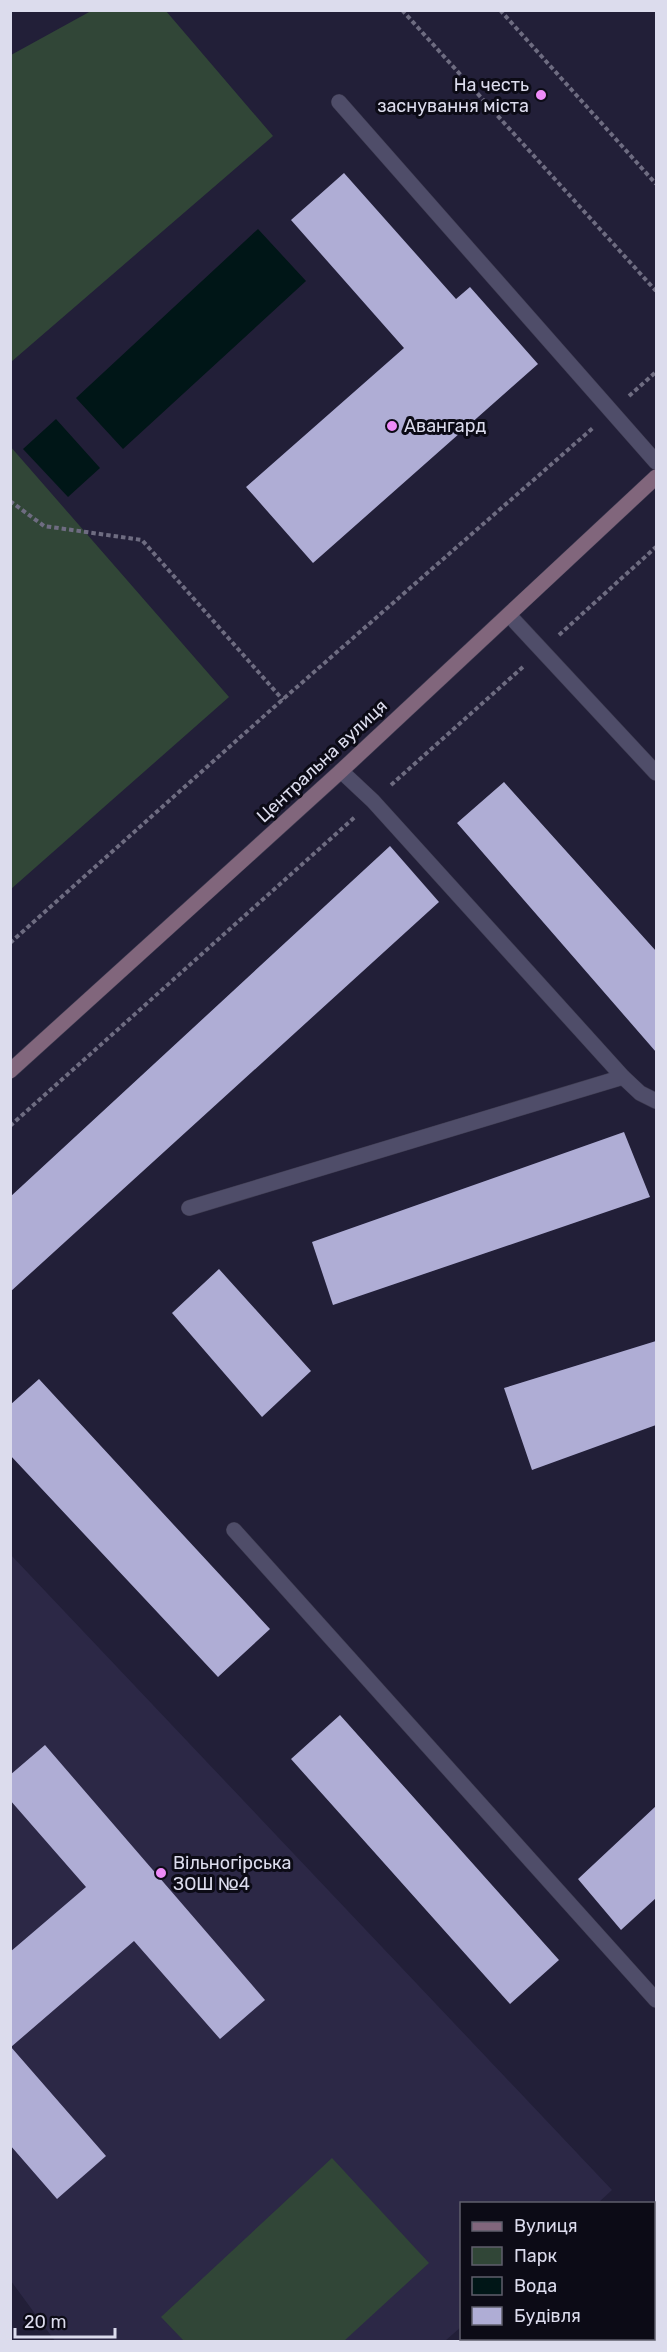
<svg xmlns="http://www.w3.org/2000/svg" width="667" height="2352" viewBox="0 0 667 2352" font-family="Rubik,sans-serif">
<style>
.built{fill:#2c2846}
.green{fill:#314637}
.water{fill:#001617}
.building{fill:#afadd5}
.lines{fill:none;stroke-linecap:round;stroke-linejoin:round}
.lane-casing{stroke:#3e3b50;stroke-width:16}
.street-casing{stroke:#3e3b50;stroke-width:16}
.secondary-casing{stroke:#3e3b50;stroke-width:16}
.path{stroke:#6e6c81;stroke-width:4;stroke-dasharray:4.5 3;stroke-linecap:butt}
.lane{stroke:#4f4d69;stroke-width:15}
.street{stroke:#4f4d69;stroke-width:15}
.secondary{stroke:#81667c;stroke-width:15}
.poi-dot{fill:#ee8bf8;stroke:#0c0b16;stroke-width:2}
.labels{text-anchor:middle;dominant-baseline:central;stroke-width:6;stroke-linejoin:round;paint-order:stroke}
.poi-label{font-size:18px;fill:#dcdced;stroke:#0c0b16;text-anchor:start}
.street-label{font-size:18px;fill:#dcdced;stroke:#0c0b16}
</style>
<rect width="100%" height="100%" fill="#221f38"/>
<!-- built -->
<path class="built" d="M 11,1555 L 612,2190 L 598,2203 L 462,2204 L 461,2327 L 445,2341 L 55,2341 L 11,2281 Z"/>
<!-- green -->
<path class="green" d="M 91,11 L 166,11 L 273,136 L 11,362 L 11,55 Z
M 10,446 L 229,697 L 11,889 L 10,889 Z
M 332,2158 L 429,2263 L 344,2341 L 184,2341 L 161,2317 Z"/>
<!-- water -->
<path class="water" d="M 258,229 L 306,281 L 123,449 L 76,398 Z
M 56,419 L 100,468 L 68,497 L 23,449 Z"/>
<!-- building -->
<path class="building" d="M 344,173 L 456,299 L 470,287 L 538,364 L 313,563 L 246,487 L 404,348 L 291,220 Z
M 504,782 L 656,951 L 656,1052 L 457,823 Z
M 390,846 L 439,902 L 10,1292 L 10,1197 Z
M 624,1132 L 650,1197 L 333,1305 L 312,1242 Z
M 219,1269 L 311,1371 L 262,1417 L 172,1313 Z
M 656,1341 L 656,1425 L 532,1470 L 504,1388 Z
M 39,1379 L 270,1629 L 218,1677 L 10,1455 L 10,1405 Z
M 340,1715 L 559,1960 L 510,2004 L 291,1759 Z
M 45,1745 L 265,2000 L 220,2039 L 134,1941 L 11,2047 L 106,2156 L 57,2199 L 10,2145 L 10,1952 L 86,1887 L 10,1800 L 10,1775 Z
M 656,1806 L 656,1898 L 621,1930 L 578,1879 Z"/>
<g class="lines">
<defs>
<path id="lane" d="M 339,102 L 656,462
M 509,615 L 656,773
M 341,771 L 373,801 L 623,1077 L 640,1093 L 656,1101
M 189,1208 L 623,1077"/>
<path id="street" d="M 234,1530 L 656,2000"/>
<path id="secondary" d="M 10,1071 L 341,771 L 656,477"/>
</defs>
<!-- lane casing -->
<use href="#lane" class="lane-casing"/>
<!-- street casing -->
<use href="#street" class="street-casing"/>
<!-- secondary casing -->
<use href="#secondary" class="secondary-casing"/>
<!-- path -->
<path class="path" d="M 402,10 L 656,291
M 500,10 L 656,184
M 629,396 L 656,372
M 10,501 L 44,526 L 142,540 L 283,700
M 559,635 L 656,547
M 391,785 L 524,666
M 10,943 L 273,708 L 594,427
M 10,1126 L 356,816"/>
<!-- lane -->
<use href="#lane" class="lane"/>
<!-- street -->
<use href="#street" class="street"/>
<!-- secondary -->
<use href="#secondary" class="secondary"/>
</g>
<!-- markers -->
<g class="poi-dot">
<circle cx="541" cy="95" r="6"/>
<circle cx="392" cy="426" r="6"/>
<circle cx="161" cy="1873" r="6"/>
</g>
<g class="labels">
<!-- poi labels -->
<g class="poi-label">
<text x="529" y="85" text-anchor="end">На честь<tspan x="529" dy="21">заснування міста</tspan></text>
<text x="404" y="426">Авангард</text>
<text x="173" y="1863">Вільногірська<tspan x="173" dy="21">ЗОШ №4</tspan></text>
</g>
<!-- street labels -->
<g class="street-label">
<text transform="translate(322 761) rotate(-43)">Центральна вулиця</text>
</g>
</g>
<!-- border -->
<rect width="667" height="2352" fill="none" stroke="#dcdced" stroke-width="24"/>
<!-- legend -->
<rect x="460" y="2202" width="195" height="138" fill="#0c0b16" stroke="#5f5f6c" stroke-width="1.5"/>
<rect x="472" y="2222" width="30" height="9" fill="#81667c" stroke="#5f5f6c" stroke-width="1.5"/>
<text x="514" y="2232" font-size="18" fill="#dcdced">Вулиця</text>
<rect x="472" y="2247" width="30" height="18" fill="#314637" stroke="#5f5f6c" stroke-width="1.5"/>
<text x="514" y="2262" font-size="18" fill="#dcdced">Парк</text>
<rect x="472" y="2277" width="30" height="18" fill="#001617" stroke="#5f5f6c" stroke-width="1.5"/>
<text x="514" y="2292" font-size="18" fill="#dcdced">Вода</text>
<rect x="472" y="2307" width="30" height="18" fill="#afadd5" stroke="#5f5f6c" stroke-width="1.5"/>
<text x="514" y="2322" font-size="18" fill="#dcdced">Будівля</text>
<!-- scale -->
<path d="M15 2328v9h100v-9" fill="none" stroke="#dcdced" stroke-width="3"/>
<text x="24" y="2328" font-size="18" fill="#dcdced" stroke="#0c0b16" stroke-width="4.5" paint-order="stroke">20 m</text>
</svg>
